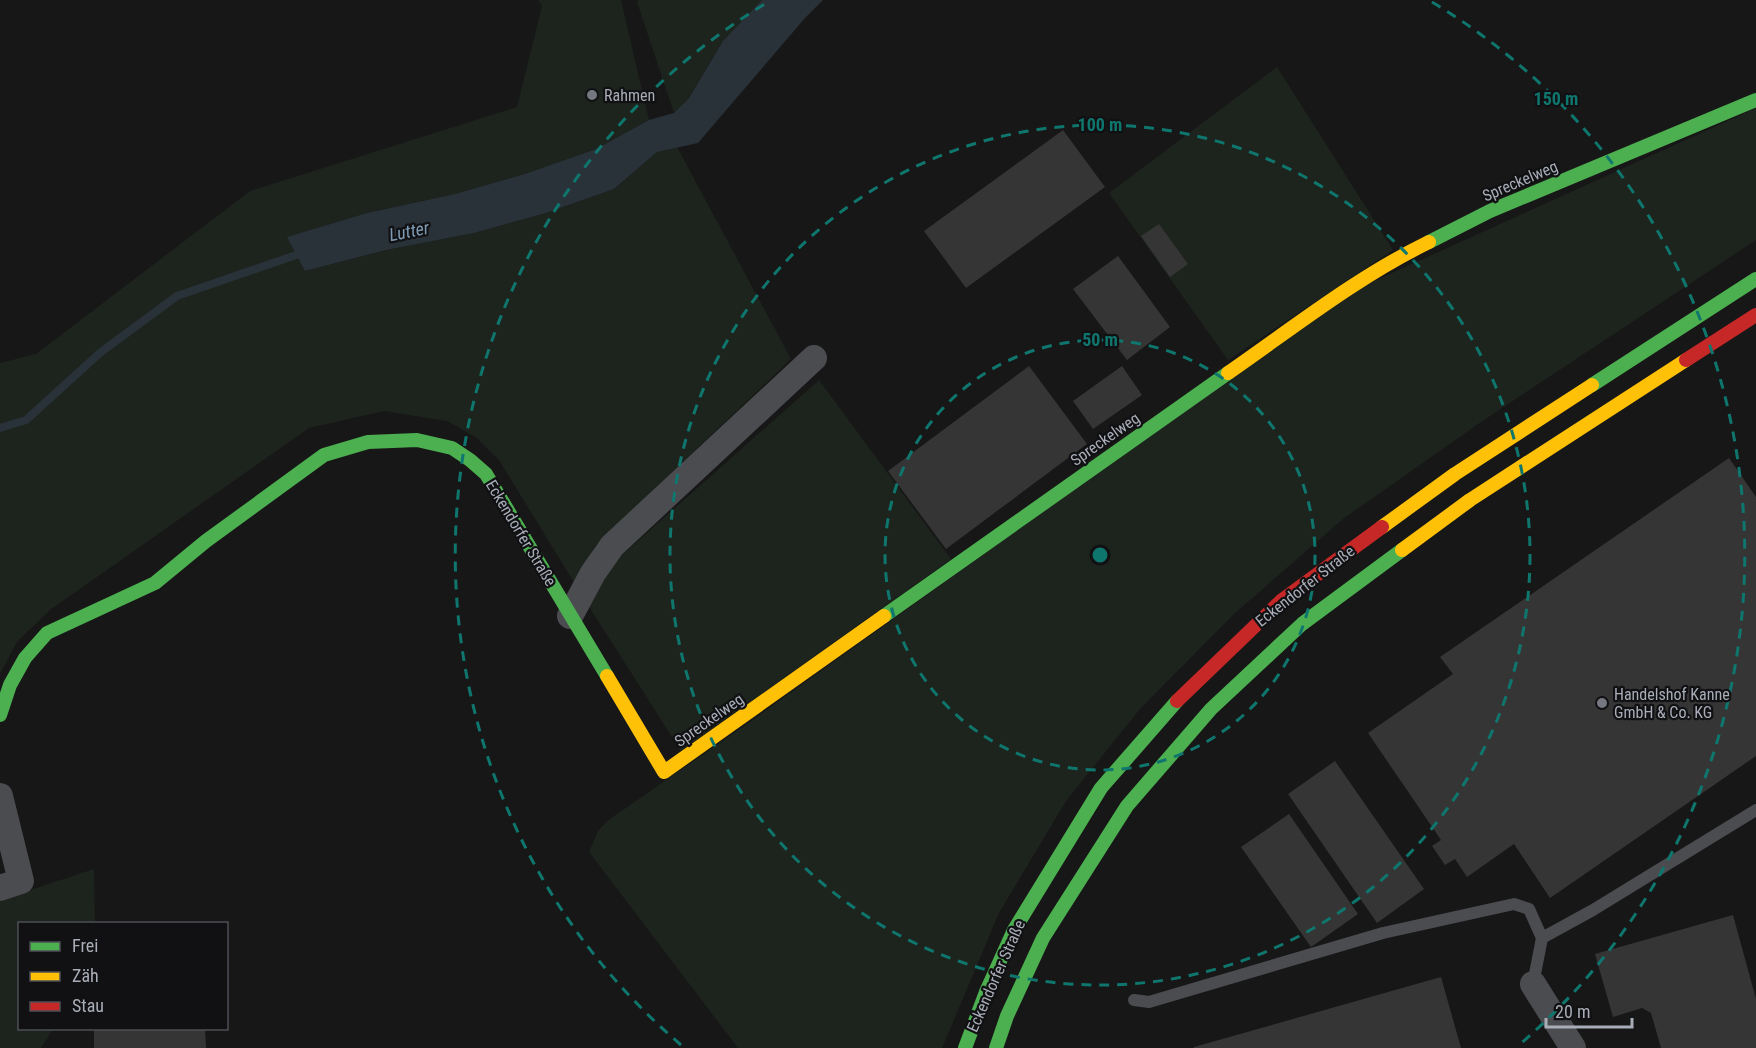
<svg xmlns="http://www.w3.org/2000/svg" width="1756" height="1048" viewBox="0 0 1756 1048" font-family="'Roboto Condensed',sans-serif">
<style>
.green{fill:#1d241e}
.water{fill:#2a3239}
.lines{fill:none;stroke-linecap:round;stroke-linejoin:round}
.stream{stroke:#2a3239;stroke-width:8}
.building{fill:#353536}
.lane{stroke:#4b4c50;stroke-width:12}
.street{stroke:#4b4c50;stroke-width:26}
.fast{stroke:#4caf50;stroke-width:14}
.slow{stroke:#ffc107;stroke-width:14}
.jam{stroke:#c62828;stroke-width:14}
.ring{fill:none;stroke:#0f766e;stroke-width:3;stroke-dasharray:10 8}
.poi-dot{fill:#757880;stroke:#111113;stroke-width:2}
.labels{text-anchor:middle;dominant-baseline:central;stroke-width:4.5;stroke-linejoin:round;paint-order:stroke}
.poi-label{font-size:16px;fill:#a8adb8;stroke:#111113;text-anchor:start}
.street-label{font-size:16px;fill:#a8adb8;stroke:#111113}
.water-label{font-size:18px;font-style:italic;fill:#7f9bb3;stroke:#111113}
.centre{fill:#0f766e;stroke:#111113;stroke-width:3}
.ring-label{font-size:18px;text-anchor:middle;font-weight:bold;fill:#0f766e;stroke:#111113;stroke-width:4.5;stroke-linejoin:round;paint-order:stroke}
</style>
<rect width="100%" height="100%" fill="#171717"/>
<!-- green -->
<path class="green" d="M 538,0 L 621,0 L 649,120 L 596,149 L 525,174 L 455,194 L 367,213 L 288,237 L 306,271 L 386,250 L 474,233 L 546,213 L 614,189 L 657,152 L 677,147 L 791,359 L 595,546 L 575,584 L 499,460 L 477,438 L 447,421 L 384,411 L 309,428 L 50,610 L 17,642 L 0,674 L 0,363 L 36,354 L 250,191 L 517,107 L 542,6 Z
M 639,0 L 762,0 L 723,41 L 689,98 L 674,113 L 637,2 Z
M 1277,67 L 1393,250 L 1228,360 L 1109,193 Z
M 1756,108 L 1756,240 L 1481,422 L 1343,519 L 1234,614 L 1140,709 L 1066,801 L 999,913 L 942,1048 L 738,1048 L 589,852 L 598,831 L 607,821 L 744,726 L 1350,292 Z
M 819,380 L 951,559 L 681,751 L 588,605 L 604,571 Z
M 94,869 L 95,923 L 20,924 L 20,1028 L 53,1029 L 41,1048 L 0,1048 L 0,900 Z"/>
<!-- water -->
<path class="water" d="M 762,0 L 823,0 L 805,18 L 698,143 L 657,152 L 614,189 L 546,213 L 474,233 L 386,250 L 305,271 L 287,237 L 367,213 L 455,194 L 525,174 L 596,149 L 649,120 L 674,113 L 689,98 L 723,41 Z"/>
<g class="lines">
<!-- stream -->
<path class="stream" d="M 0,428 L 26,420 L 101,352 L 177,296 L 305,252"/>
</g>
<!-- building -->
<path class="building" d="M 1063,130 L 1105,187 L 966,288 L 924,231 Z
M 1159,224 L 1188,264 L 1170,277 L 1141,236 Z
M 1118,256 L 1170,327 L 1127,360 L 1073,289 Z
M 1029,366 L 1087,444 L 946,549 L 888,471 Z
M 1122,366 L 1142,395 L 1093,429 L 1073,401 Z
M 1729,458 L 1756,497 L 1756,756 L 1550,898 L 1514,844 L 1467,877 L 1455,859 L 1445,865 L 1432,846 L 1441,840 L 1368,733 L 1453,674 L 1440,657 Z
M 1335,761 L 1424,889 L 1377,923 L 1288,794 Z
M 1289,814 L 1358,914 L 1311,947 L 1241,847 Z
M 1733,915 L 1756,999 L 1756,1048 L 1661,1048 L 1651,1013 L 1642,1008 L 1613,1017 L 1595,954 Z
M 1441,977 L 1461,1048 L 1194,1048 L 1194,1047 Z
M 94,1028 L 205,1028 L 206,1048 L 94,1048 Z"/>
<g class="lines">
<!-- lane -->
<path class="lane" d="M 1542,938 L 1593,910 L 1756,810
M 1134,1000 L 1149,1002 L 1383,933 L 1514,904 L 1529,909 L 1542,938 L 1533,984"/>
<!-- street -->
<path class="street" d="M 570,616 L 593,573 L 612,546 L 814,358
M 0,796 L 21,881 L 0,888
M 1533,984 L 1573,1048"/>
<!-- fast -->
<path class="fast" d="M 1429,242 L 1490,211 L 1756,100
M 1592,385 L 1756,279
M 884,616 L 1228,373
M 0,715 L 10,685 L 25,658 L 47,633 L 155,583 L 206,541 L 324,455 L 368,442 L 417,440 L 452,448 L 470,460 L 486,474 L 607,676
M 965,1048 L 986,992 L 1014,930 L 1101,788 L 1177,701
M 996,1048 L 1007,1016 L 1043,938 L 1127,806 L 1211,709 L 1302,624 L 1402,550"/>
<!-- slow -->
<path class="slow" d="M 1228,373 C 1293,328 1357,277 1429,242
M 1382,527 L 1455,474 L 1592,385
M 1402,550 L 1470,500 L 1686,360
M 607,676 L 664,772 L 884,616"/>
<!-- jam -->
<path class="jam" d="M 1686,360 L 1756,315
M 1177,701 L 1281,601 L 1382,527"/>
</g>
<!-- distance rings -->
<g class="ring">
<circle cx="1100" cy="555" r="215"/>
<circle cx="1100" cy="555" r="430"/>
<path d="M681 1045A645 645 0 0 1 768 2M1432 2A645 645 0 0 1 1519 1045"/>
</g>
<!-- markers -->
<g class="poi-dot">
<circle cx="592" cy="95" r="6"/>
<circle cx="1602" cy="703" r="6"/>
</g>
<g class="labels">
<!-- poi labels -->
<g class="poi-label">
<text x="604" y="95">Rahmen</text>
<text x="1614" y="694">Handelshof Kanne<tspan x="1614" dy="18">GmbH &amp; Co. KG</tspan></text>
</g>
<!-- street labels -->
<g class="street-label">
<text transform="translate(1520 181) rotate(-23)">Spreckelweg</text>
<text transform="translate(1105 439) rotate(-35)">Spreckelweg</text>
<text transform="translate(521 533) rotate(59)">Eckendorfer Straße</text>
<text transform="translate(1305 586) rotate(-38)">Eckendorfer Straße</text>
<text transform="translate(709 720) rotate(-35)">Spreckelweg</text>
<text transform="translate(996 976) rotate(-66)">Eckendorfer Straße</text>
</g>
<!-- water labels -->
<g class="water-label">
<text transform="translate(409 231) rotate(-11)">Lutter</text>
</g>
</g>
<circle cx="1100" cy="555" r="9" class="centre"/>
<g class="ring-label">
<text x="1556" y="105">150 m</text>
<text x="1100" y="131">100 m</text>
<text x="1100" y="346">50 m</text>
</g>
<!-- legend -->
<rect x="18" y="922" width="210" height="108" fill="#111113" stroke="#4d4f55" stroke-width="1.5"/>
<rect x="30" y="942" width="30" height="9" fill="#4caf50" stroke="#4d4f55" stroke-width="1.5"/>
<text x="72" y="952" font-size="18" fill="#a8adb8">Frei</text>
<rect x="30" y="972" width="30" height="9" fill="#ffc107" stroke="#4d4f55" stroke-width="1.5"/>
<text x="72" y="982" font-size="18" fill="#a8adb8">Zäh</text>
<rect x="30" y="1002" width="30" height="9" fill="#c62828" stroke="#4d4f55" stroke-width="1.5"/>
<text x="72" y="1012" font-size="18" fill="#a8adb8">Stau</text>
<!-- scale -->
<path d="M1546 1018v9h86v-9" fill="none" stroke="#a8adb8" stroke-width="3"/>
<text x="1555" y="1018" font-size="18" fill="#a8adb8" stroke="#111113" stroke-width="4.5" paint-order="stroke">20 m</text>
</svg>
